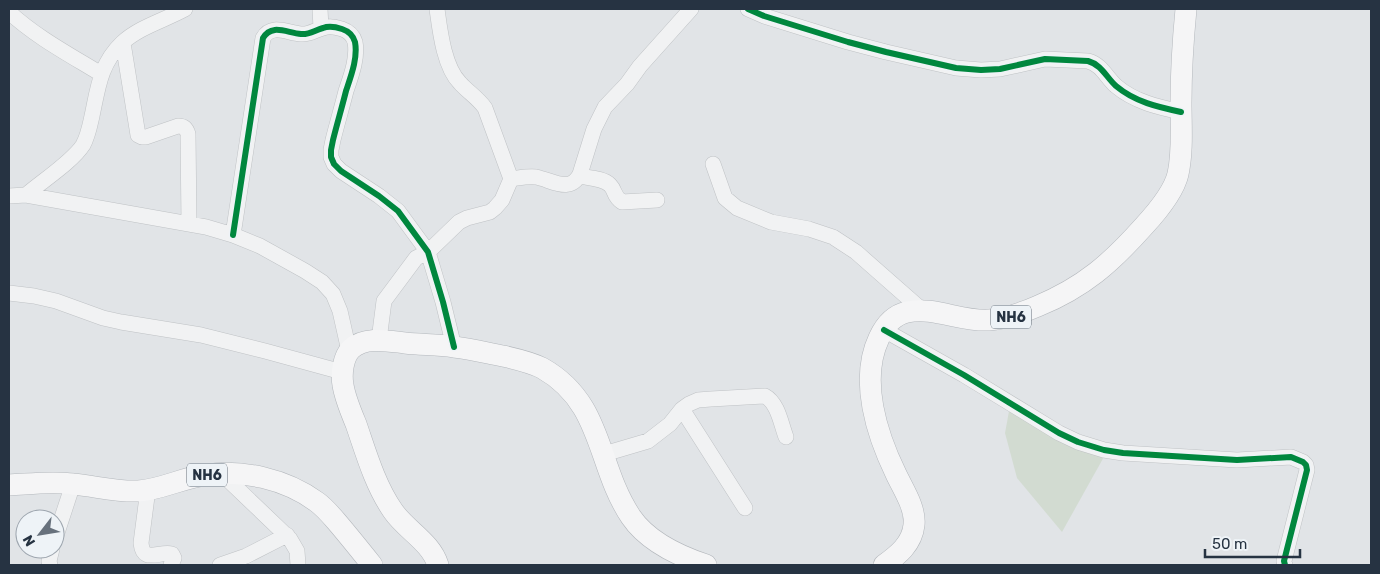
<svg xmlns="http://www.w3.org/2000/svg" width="1380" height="574" viewBox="0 0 1380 574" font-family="Rubik,sans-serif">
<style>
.green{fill:#d2dbd1}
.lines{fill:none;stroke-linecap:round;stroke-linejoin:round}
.minor-casing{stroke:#bfc2c5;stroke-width:16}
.highway-casing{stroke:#b3b7bc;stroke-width:22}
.minor{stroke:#f1f2f3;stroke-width:15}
.highway{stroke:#f5f5f6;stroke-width:21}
.cycleway-casing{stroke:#eef3f7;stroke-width:9}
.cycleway{stroke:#00873e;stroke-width:6}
.labels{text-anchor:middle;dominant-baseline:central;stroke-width:4;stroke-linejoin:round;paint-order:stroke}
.shield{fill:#eef3f7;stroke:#626d78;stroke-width:1}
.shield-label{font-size:14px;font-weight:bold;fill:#263342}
</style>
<rect width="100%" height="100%" fill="#e1e4e7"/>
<!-- green -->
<path class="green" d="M 1010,406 L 1105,455 L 1062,532 L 1017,478 L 1005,433 Z"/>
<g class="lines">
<defs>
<path id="minor" d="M 320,9 L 321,28
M 748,9 L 764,16 L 848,42 L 886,52 L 956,68 L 981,70 L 1000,69 L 1045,59 L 1088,61 C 1102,65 1106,77 1116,86 C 1135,102 1158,107 1181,112
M 9,12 C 36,37 70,55 101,74
M 123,43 L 138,135 L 142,137 L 146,137 L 178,126 C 184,126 186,128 188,134 L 189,224
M 713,164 L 725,198 L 737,208 L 771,222 L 809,229 L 833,237 L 856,252 L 923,311
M 579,176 C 589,178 603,178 610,185 C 616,191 613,196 622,202 L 657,200
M 511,179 C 519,178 528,176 536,177 C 552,180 570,194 580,174 L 594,129 L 605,107 L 627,84 L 640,66 L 691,9
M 26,195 C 42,181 72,162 83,145 C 88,136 90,125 92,116 C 98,88 100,64 122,43 C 139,27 165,20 185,9
M 9,196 L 26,195 L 206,227 L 233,235 L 260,246 L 305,271 L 322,282 L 333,294 L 340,311 L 349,351
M 233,235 L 263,38 C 272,23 287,33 301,34 C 309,35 315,30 323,28 C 328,26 336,27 342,29 C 348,31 353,35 355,42 C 358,58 351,76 346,91 C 342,107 337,124 333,140 L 331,150 L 331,157 L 334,164 L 341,171 L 379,196 L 398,211 L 428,252 L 443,302 L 454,347
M 9,293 L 34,296 L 56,301 L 103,318 L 121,322 L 201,335 L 265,351 L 342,372
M 884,330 L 964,375 L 1059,433 L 1078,442 L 1104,450 L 1123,453 L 1237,460 L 1291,457 L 1303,462 L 1306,465 L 1307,470 L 1284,561 L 1285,565
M 379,340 L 384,301 L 416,258 L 428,252 L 459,222 L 467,218 L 490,212 L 495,208 L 502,200 L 511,179 L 485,108 C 478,98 468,92 460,83 C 444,67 440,31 437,9
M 682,409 L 745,508
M 604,454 L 648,441 L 670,424 L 682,409 L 689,404 L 698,400 L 711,399 L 765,396 C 778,403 781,424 786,437
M 221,473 L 290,539 L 297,551 L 298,565
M 148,489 L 141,543 C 143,564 158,551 172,554 L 174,558 L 171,565
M 55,539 L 73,484
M 50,565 L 49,561 L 52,549
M 220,565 L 246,556 L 287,535"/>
<path id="highway" d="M 9,485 C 30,484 52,481 73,484 C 95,486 116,492 138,491 C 160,490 182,478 205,475 C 242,469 286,479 317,502 C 324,507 330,514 336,521 C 348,535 360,550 372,565
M 438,565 C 431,542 406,530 393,511 C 375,485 366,453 356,424 C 351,412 345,398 343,385 C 341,374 343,357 351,349 C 365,336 388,341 405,343 C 422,345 438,344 454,347 C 471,349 487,353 503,356 C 516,359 530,362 542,368 C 604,403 596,465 631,517 C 648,542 679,556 706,565
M 884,565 C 898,555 912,544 914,525 C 916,508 903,489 896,474 C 877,435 859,380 879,338 C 885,325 894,315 907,312 C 933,306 962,322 989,320 C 1006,319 1022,313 1038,306 C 1084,287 1111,263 1144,226 C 1156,213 1174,191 1178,174 C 1183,151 1181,126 1181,103 C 1181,72 1183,40 1186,9"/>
</defs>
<!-- minor casing -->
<use href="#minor" class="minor-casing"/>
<!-- highway casing -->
<use href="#highway" class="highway-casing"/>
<!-- minor -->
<use href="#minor" class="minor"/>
<!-- highway -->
<use href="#highway" class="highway"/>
<defs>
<path id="cycleway" d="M 748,9 L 764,16 L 848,42 L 886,52 L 956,68 L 981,70 L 1000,69 L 1045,59 L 1088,61 C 1102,65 1106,77 1116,86 C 1135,102 1158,107 1181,112
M 233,235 L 263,38 C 272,23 287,33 301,34 C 309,35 315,30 323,28 C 328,26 336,27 342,29 C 348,31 353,35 355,42 C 358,58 351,76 346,91 C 342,107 337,124 333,140 L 331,150 L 331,157 L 334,164 L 341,171 L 379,196 L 398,211 L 428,252 L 443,302 L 454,347
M 884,330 L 964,375 L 1059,433 L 1078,442 L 1104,450 L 1123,453 L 1237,460 L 1291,457 L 1303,462 L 1306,465 L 1307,470 L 1284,561 L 1285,565"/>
</defs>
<!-- cycleway casing -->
<use href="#cycleway" class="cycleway-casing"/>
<!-- cycleway -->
<use href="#cycleway" class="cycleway"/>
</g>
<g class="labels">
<!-- shield labels -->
<g class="shield">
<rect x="991" y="305.5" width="40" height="23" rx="4"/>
<rect x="187" y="463.5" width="40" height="23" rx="4"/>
</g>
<g class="shield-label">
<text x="1011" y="317">NH6</text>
<text x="207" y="475">NH6</text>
</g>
</g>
<!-- border -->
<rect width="1380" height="574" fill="none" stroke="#263342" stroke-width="20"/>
<!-- north arrow -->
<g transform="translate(40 534) rotate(239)"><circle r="24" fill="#eef3f7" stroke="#9ea6af"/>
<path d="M0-4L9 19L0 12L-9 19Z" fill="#67717c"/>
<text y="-8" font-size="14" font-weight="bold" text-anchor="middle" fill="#263342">N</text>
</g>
<!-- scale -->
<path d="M1205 549v8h95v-8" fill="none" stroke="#263342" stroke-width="2.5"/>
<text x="1212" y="549" font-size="15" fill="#263342" stroke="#eef3f7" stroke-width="4" paint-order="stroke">50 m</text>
</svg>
